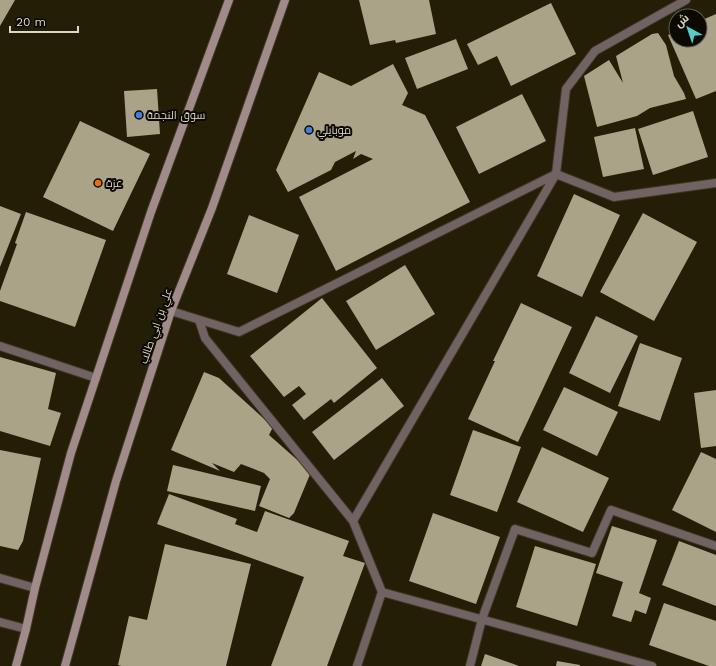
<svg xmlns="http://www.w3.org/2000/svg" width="716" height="666" viewBox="0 0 716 666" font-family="'Work Sans',Cairo,sans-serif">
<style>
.building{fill:#aba388}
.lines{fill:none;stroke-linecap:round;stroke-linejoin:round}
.street-casing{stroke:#3f3822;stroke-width:10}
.secondary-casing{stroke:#3f3822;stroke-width:10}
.street{stroke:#716363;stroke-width:8}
.secondary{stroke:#a08a8a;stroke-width:8}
.shop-dot{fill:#3f7fe0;stroke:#0b0902;stroke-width:1.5}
.food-dot{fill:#e8710a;stroke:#0b0902;stroke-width:1.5}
.labels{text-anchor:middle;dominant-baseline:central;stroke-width:4;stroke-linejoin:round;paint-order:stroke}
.poi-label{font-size:11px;fill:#dcd8ca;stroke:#0b0902;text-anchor:start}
.street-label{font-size:11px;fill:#dcd8ca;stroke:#0b0902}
</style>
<rect width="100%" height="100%" fill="#251e07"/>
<!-- building -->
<path class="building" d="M 0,0 L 15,0 L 0,26 Z
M 359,0 L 429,0 L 436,34 L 396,43 L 395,40 L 370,45 Z
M 551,3 L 576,54 L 511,86 L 497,56 L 478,65 L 467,44 Z
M 716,14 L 716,91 L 696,99 L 668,35 L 676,32 L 676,40 L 700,40 L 700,21 Z
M 658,33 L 666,45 L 674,76 L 684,93 L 686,99 L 650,108 L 637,116 L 597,127 L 584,76 L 609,60 L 623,83 L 616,56 L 652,34 Z
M 456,39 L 468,69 L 417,89 L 405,58 Z
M 393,64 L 408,93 L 402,105 L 425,115 L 470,202 L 336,271 L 299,197 L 373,159 L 361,154 L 353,159 L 356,151 L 335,162 L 331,170 L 288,192 L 276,170 L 319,72 L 351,86 Z
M 157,89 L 160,134 L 127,137 L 124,91 Z
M 522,94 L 546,141 L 479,174 L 456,127 Z
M 693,111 L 708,157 L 653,175 L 638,129 Z
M 80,121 L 150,154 L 113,231 L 43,197 Z
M 635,128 L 644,169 L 603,177 L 594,137 Z
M 574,194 L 620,215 L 582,297 L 537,276 Z
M 0,206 L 21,214 L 0,267 Z
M 26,212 L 106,240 L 75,327 L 0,301 L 0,291 L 17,244 L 15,243 Z
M 643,213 L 697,242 L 654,321 L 600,292 Z
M 249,215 L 299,235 L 277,293 L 227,274 Z
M 405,265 L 435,314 L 376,350 L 346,301 Z
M 322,298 L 377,368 L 334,403 L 331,399 L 304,420 L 292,405 L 306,394 L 299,386 L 284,397 L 250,356 Z
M 521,303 L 572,327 L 518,442 L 468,419 L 495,361 L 493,361 Z
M 596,316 L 638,336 L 610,393 L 569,373 Z
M 640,343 L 682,358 L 660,421 L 618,406 Z
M 0,357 L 56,373 L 48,409 L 61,413 L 50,446 L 0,431 Z
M 204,372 L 219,378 L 273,427 L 269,435 L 311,472 L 294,513 L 289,518 L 259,506 L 270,479 L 264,473 L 241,464 L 234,472 L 212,463 L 220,471 L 171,450 Z
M 382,378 L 404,406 L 334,460 L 312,432 Z
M 564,387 L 618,412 L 597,456 L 543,430 Z
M 716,390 L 716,446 L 701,448 L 694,393 Z
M 473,430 L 521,447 L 497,512 L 450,495 Z
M 542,447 L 609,478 L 583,532 L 517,502 Z
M 0,450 L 41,458 L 23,541 L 18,550 L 0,546 Z
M 701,452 L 716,459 L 716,532 L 672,510 Z
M 173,465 L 261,486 L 255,511 L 167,491 Z
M 169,494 L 237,519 L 235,524 L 257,532 L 265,511 L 349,541 L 343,556 L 365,563 L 327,666 L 271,666 L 304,577 L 157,524 Z
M 433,513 L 500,537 L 476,604 L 409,581 Z
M 612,526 L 657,540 L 639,593 L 651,598 L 646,614 L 635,610 L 631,622 L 612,616 L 623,582 L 596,573 Z
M 679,541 L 716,555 L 716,606 L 662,585 Z
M 165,544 L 251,564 L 226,666 L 122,666 L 118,665 L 129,616 L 147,620 Z
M 535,546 L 596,564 L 577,626 L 516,607 Z
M 664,603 L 716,621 L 716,666 L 709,666 L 649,645 Z
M 485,654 L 519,666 L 481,666 Z
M 557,661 L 580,665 L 580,666 L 556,666 Z"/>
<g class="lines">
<defs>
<path id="street" d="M 171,311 L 239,332 L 556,174 L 566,89 L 595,51 L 686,0
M 199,320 L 205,338 L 353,521
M 0,346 L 96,378
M 0,578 L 35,588
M 382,592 L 652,666
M 0,622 L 26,629
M 357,666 L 382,592 L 353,521 L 556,174 L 614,197 L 716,183
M 470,666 L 482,619 L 515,529 L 592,553 L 611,510 L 716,546"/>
<path id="secondary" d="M 16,666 L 26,629 L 35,588 L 71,453 L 151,212 L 229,0
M 65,666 L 116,481 L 171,311 L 212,208 L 285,0"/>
</defs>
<!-- street casing -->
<use href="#street" class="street-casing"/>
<!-- secondary casing -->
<use href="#secondary" class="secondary-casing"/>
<!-- street -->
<use href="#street" class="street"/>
<!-- secondary -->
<use href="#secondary" class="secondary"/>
</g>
<!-- markers -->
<g class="shop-dot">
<circle cx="139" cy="115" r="4"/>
<circle cx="309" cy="130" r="4"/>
</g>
<circle class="food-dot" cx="98" cy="183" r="4"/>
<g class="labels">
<!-- poi labels -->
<g class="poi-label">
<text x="147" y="115">سوق النجمة</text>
<text x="317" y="130">موبايلي</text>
<text x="106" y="183">عزة</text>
</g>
<!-- street labels -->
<g class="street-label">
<text transform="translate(156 326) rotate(-71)">علي بن ابي طالب</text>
</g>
</g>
<!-- north arrow -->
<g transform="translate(688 28) rotate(320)"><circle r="19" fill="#0b0902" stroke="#5f5c52"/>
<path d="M0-3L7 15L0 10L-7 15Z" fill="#52cdcc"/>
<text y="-6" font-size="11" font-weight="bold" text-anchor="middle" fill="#dcd8ca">ش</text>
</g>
<!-- scale -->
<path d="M10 26v6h68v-6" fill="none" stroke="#dcd8ca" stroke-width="2"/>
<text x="16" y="26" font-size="12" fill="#dcd8ca" stroke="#0b0902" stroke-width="3" paint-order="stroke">20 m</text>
</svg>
